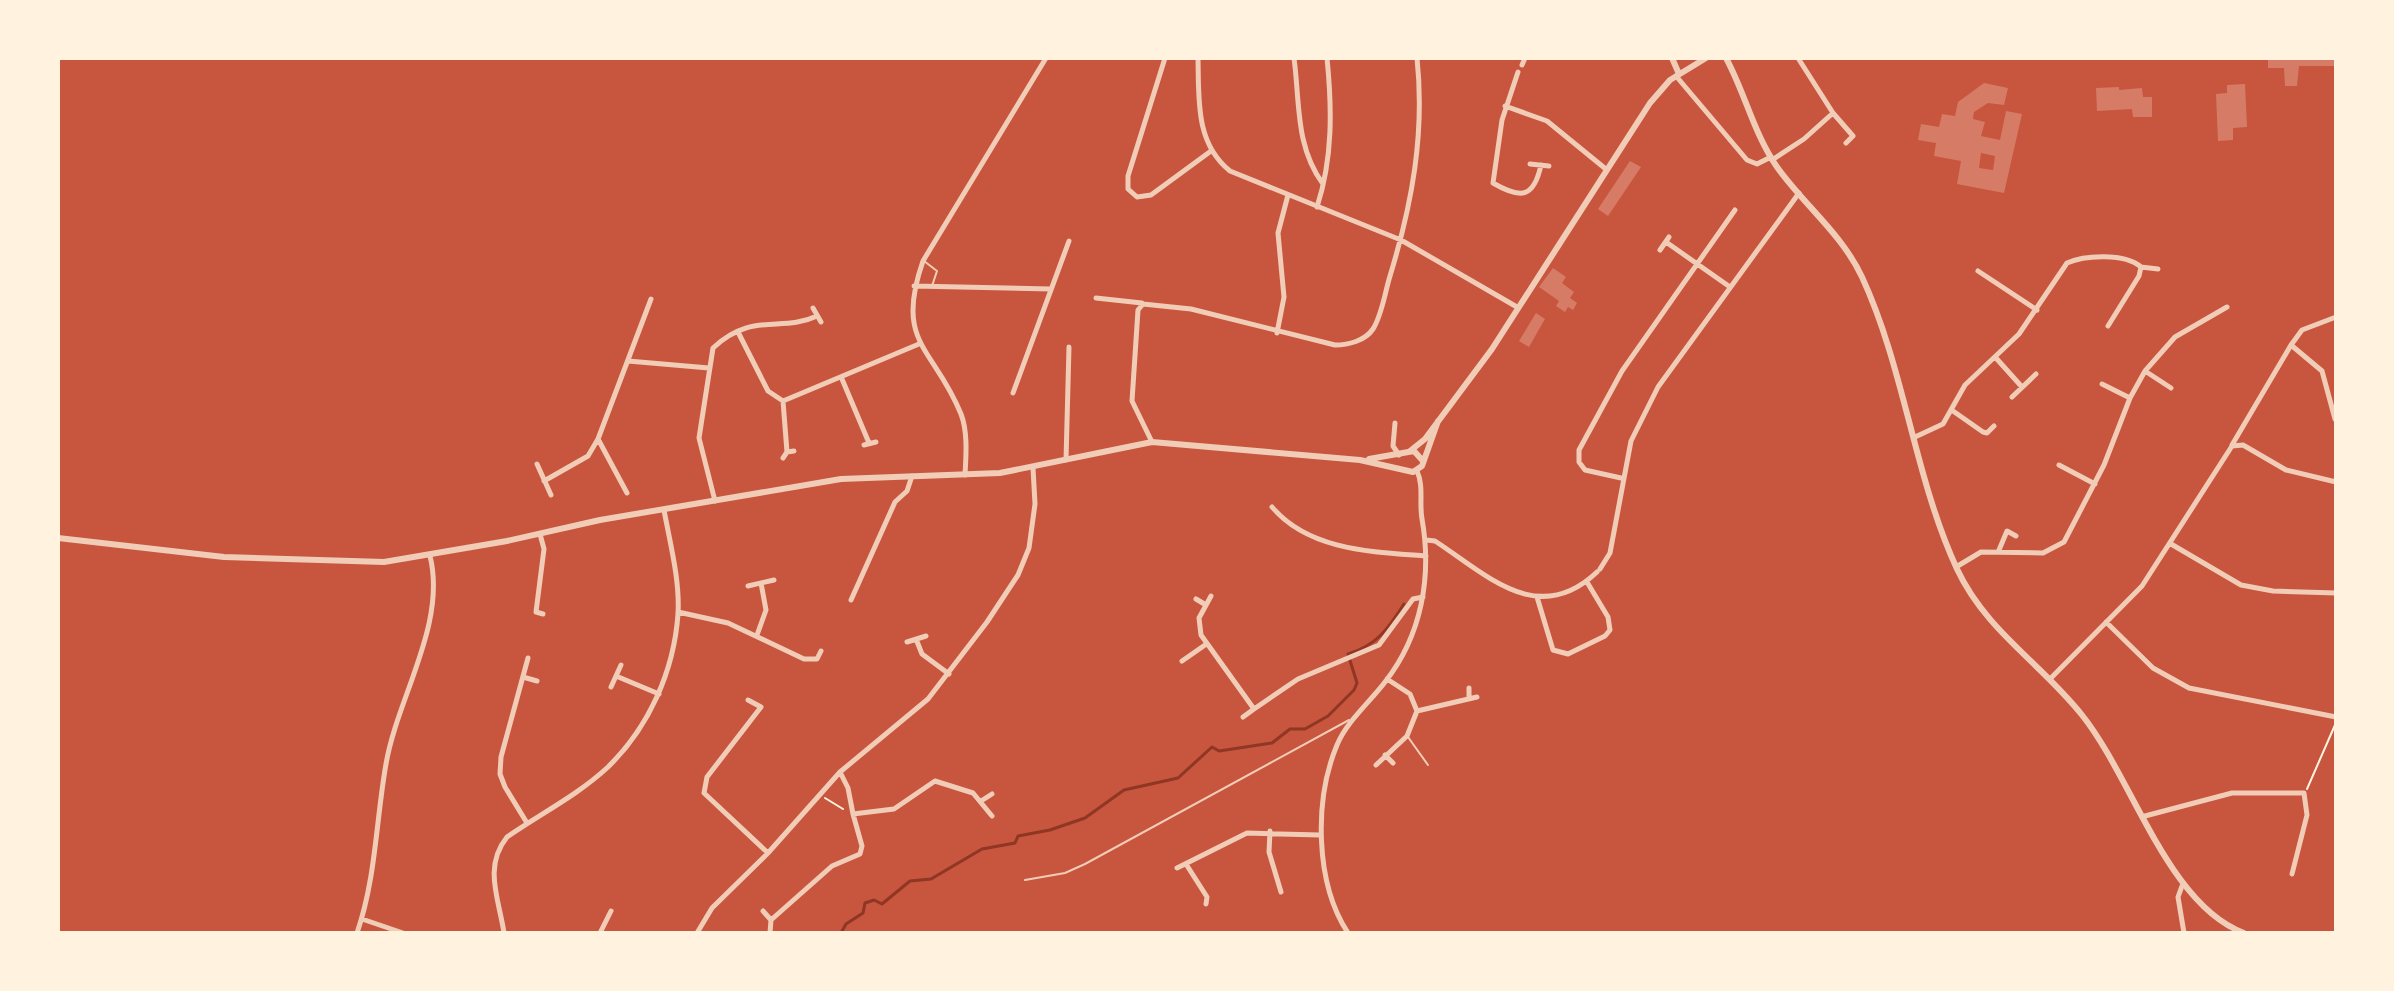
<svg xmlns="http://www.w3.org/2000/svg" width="2394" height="991" viewBox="0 0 2394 991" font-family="'DM Sans',sans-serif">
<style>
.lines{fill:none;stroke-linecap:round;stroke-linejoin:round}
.stream{stroke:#8f3625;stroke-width:3}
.building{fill:#d67c66;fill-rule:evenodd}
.path{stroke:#fff3e0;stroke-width:2}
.service{stroke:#f1ccb7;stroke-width:2}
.minor{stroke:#f1ccb7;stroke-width:5}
.tertiary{stroke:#f1ccb7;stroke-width:6}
</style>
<rect width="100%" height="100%" fill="#c8553d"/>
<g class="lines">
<!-- stream -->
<path class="stream" d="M 841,933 L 846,924 L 863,913 L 865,903 L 874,900 L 882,904 L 910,881 L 931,879 L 982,849 L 1015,843 L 1018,836 L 1050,830 L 1085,818 L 1124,790 L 1178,778 L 1212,747 L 1219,751 L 1272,743 L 1290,729 L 1305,729 L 1328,716 L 1354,690 L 1357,683 L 1348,654 C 1376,646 1389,628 1404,604"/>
</g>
<!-- building -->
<path class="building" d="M 2268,58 L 2336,58 L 2336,66 L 2299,66 L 2297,86 L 2285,86 L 2284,68 L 2268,68 Z
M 1984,83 L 2008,88 L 2004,105 L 1988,103 L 1974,112 L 1973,119 L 1985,122 L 1981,136 L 2000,140 L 2006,111 L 2022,114 L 2004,193 L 1957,184 L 1961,161 L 1934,156 L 1936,143 L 1918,140 L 1921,124 L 1939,127 L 1942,114 L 1955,116 L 1958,102 ZM 1981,153 L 1995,156 L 1993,170 L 1979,168 Z
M 2245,84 L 2247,127 L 2233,128 L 2233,140 L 2218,141 L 2216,94 L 2227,93 L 2227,85 Z
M 2119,87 L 2119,90 L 2142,88 L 2143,97 L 2152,97 L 2152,117 L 2133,117 L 2132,109 L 2097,111 L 2096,88 Z
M 1630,161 L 1641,167 L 1608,216 L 1598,209 Z
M 1553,268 L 1566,277 L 1562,283 L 1574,292 L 1570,298 L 1577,303 L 1573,310 L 1568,307 L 1565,312 L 1556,306 L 1559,301 L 1539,287 Z
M 1536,313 L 1545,319 L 1529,347 L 1519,341 Z"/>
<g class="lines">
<!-- path -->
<path class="path" d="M 2307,789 L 2335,725
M 825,798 L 843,809"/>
<!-- service -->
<path class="service" d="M 924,261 L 937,271 L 932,286
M 1408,737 L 1428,765
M 1025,880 L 1065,873 L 1085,864 L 1349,720"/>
<!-- minor -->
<path class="minor" d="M 1165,58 L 1128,176 L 1128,189 L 1137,197 L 1151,195 L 1211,151
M 1198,58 C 1199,99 1195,143 1230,171 L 1401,240 L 1517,307
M 1294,58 C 1300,102 1295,146 1323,184
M 1522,65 L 1525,58
M 1518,72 L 1502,120 L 1493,183 C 1522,200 1534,197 1541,165
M 1676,76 L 1747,160 L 1757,164 L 1771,157
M 1505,106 L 1547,121 L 1607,170
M 1833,113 L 1853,136 L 1846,143
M 1772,160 L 1804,139 L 1833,113 L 1798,58
M 1530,164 L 1549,166
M 1317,207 C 1333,158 1332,108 1327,58
M 1666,242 L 1730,287
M 1660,250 L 1669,237
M 2141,267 L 2158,269
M 1978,271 L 2037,310
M 914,286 L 1051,289
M 1096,298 L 1142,303
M 813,308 L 821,322
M 738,332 L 768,391 L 783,401 L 919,344
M 1277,333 L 1284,297 L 1278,233 L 1288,195
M 1996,358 L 2022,387
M 628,361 L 709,368
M 2145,371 L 2171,388
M 842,379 L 869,443
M 2102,384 L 2130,398
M 1013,393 L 1069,241
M 2012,397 L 2036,374
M 783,401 L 787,452
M 1953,411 L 1983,432 L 1987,433 L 1994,426
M 2335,419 L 2322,371 L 2291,345 L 2302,330 L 2336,317
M 1395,423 L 1393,446 L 1399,455
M 1915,437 L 1943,424 L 1965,385 L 2019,334 L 2067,263 C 2085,255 2125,253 2141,267 L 2139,276 L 2108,326
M 598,439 L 627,493
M 1152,442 L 1132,401 L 1138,310 L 1143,304 L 1191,309 L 1335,345 C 1348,345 1365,341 1373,329 C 1382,315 1385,292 1390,276 C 1412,204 1425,134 1417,58
M 864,445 L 876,442
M 2232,445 L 2291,345
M 783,458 L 787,452 L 794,451
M 1066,460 L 1069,347
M 537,464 L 551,495
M 2059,465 L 2095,484
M 965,475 C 966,456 968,432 961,414 C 934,347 894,344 923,261 L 1046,58
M 1621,478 L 1585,470 L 1579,462 L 1579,450 L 1622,371 L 1735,210
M 544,481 L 588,456 L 598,439 L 651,299
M 715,501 L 699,438 L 713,348 C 753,311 781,333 817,316
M 1272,507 C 1309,551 1374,552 1426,556
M 540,534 L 544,549 L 536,612 L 543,614
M 1426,540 L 1435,541 C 1487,575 1538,628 1597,572
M 2171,544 L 2241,585 L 2273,591 L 2336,593
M 1999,550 L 2007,531 L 2016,536
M 1956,567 L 1981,552 L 2043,553 L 2064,542 L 2104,465 L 2130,398 L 2145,371 L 2175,337 L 2227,307
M 1600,569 L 1610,553 L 1631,441 L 1658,387 L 1799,193
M 748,586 L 774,580
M 1211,596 L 1199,618 L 1201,635 L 1254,709 L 1298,679 L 1379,645 L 1413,599 L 1423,597
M 1537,597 L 1553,650 L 1568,654 L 1605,636 L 1610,630 L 1608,617 L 1587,582
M 1196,599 L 1206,605
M 851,600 L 895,502 L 907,491 L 912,476
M 678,612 L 728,623 L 804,659 L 817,659 L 821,651
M 2106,622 L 2153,668 L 2189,688 L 2336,717
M 757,635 L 766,610 L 761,583
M 916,639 L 922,654 L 949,674
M 907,642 L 926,636
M 1182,661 L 1205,645
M 616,676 L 659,694
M 523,677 L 537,681
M 2050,679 L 2142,586 L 2232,446 L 2243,445 L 2286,470 L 2336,482
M 611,687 L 621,665
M 1469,688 L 1469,698
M 748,700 L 761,707 L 707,777 L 704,793 L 768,853
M 1417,711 L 1477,697
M 1243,717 L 1254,709
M 1385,755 L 1393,763
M 1376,765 L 1407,736 L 1417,711 L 1410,694 L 1387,679
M 840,772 L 848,788 L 853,814 L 894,809 L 935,781 L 973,793 L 992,816
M 981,801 L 992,794
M 2145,816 L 2232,793 L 2304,793 L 2307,815 L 2292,874
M 527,823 L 505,787 L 500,774 L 501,757 L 528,658
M 1270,831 L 1269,852 L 1281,892
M 1186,864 L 1207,897 L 1206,904
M 1177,868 L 1247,833 L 1320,835
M 2182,886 L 2178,897 L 2184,933
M 763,911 L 771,920 L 770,933
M 362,919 L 403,933
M 771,920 L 832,866 L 860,854 L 862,846 L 853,814
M 357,933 C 376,878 376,820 386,764 C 397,698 447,624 430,556
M 504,933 C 499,899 483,867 507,837 C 540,814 578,795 608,767 C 649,727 674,671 678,614 C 680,580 670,543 664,510
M 600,933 L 611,911
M 697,933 L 712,908 L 768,853 L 840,772 L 928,699 L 987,622 L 1018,575 L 1029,548 L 1035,504 L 1033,468
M 1348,933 C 1315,883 1314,800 1337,745 C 1347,721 1370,702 1385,682 C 1422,635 1432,576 1422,519 C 1419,503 1424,486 1417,471"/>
<!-- tertiary -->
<path class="tertiary" d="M 1672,58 L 1679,74
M 1726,58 C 1745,93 1754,134 1777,167 C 1804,205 1842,234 1862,277 C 1905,370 1914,476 1957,569 C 1986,631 2041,663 2082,715 C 2133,779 2168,905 2244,933
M 1410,451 L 1425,439 L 1492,349 L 1650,103 L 1670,80 L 1706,58
M 1369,459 L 1414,451 L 1423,461
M 58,538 L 224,557 L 384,562 L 507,541 L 600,520 L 841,479 L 1000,473 L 1152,442 L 1360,460 L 1413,472 L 1422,466 L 1438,421"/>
</g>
<!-- border -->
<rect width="2394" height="991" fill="none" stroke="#fff3e0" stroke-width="120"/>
</svg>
